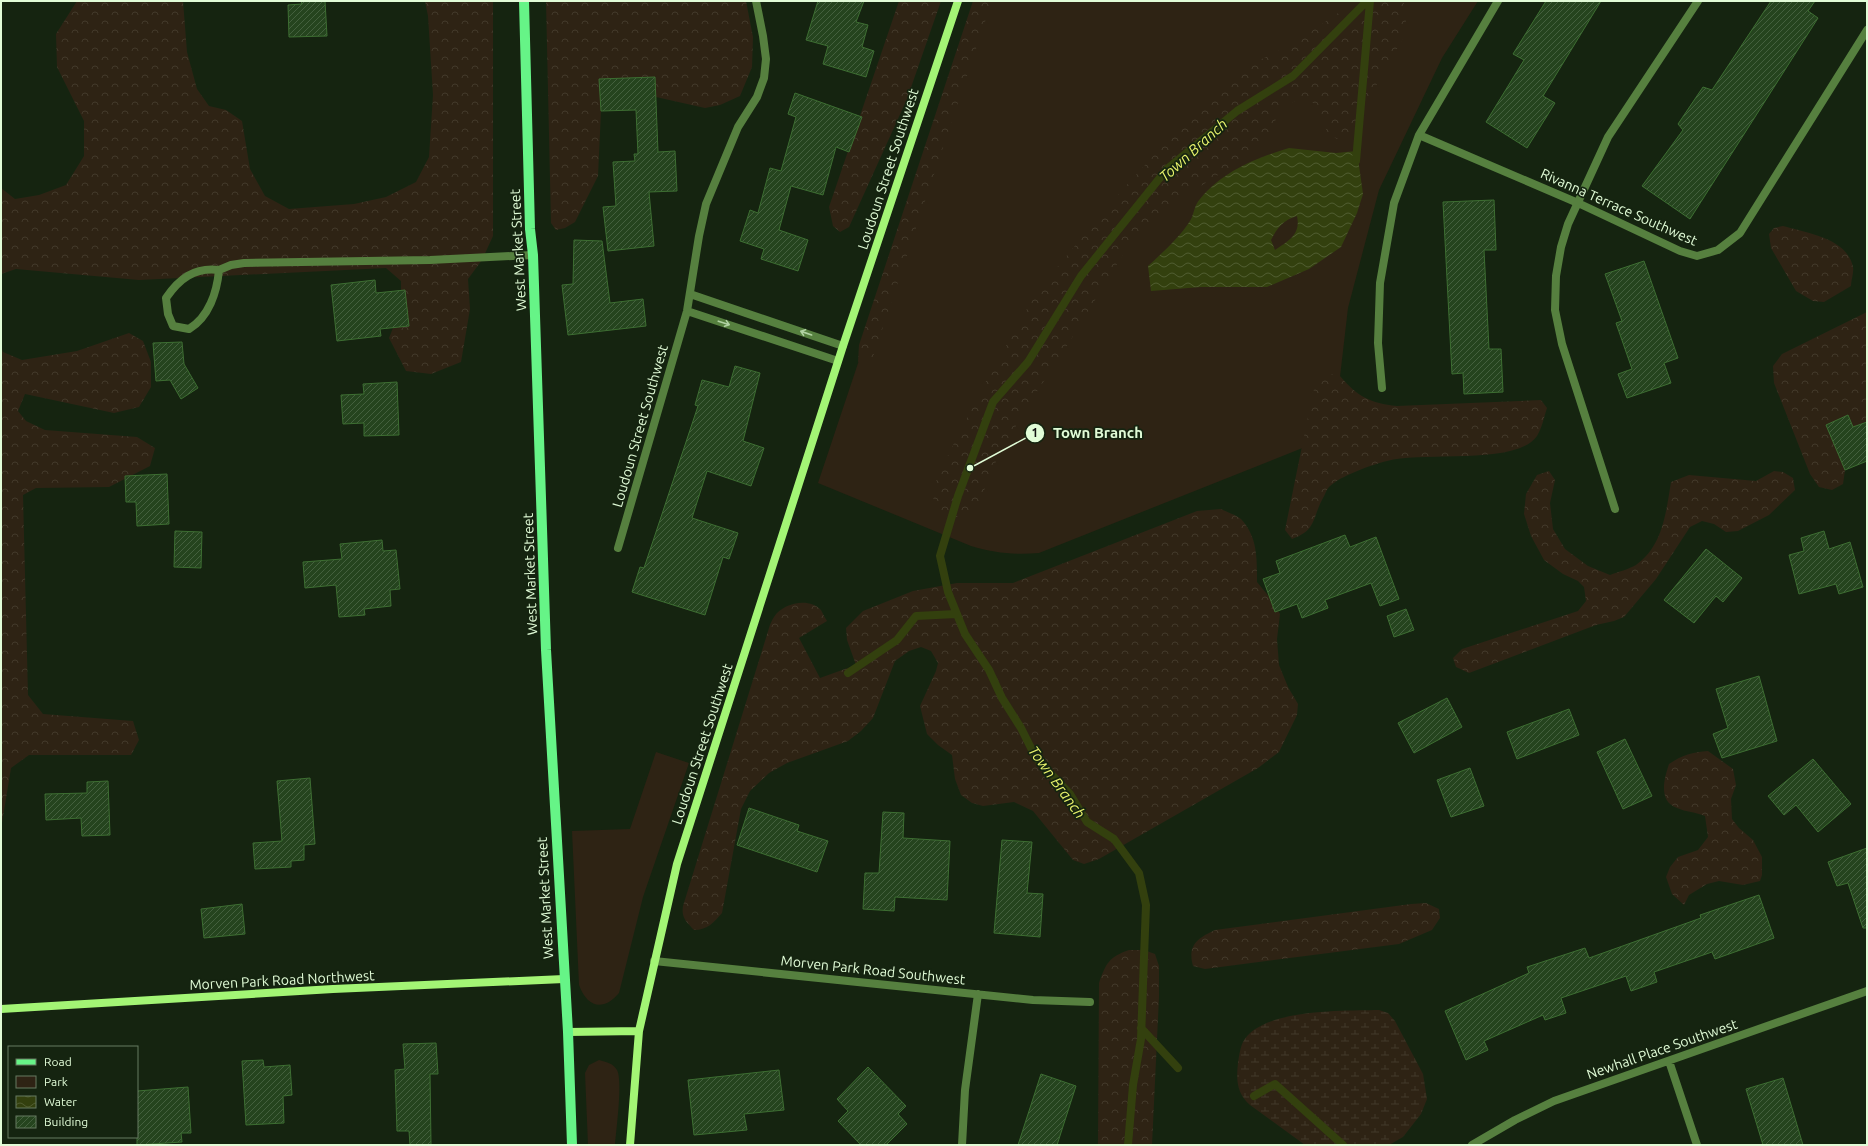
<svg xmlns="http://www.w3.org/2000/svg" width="1868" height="1146" viewBox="0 0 1868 1146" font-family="Ubuntu,sans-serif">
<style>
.green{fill:#2e2314}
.forest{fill:url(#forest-crowns)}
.wetland{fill:url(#wetland-marsh)}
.water{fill:url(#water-waves);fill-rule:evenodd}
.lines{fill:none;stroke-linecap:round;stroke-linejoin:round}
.stream{stroke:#33400e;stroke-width:8}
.building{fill:url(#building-hatch);stroke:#3d6e32}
.lane{stroke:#56803f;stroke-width:8}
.street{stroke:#56803f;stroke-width:8}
.secondary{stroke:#a3f575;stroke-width:8}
.primary{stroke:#66f487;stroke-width:10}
.oneway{stroke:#b0d1a2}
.labels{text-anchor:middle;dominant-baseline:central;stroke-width:3.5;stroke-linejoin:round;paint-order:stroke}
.street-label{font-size:14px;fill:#e1fcd7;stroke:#152410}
.water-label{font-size:15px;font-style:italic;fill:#eaf46c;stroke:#152410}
.leader{fill:none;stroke:#e1fcd7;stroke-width:1.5}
.callout-dot{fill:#e1fcd7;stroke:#152410;stroke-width:1.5}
.mark-label{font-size:12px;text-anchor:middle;font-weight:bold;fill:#111}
.callout-label{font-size:15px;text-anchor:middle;font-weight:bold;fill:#e1fcd7;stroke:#152410;stroke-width:3.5;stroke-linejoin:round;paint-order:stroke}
</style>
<defs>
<pattern id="forest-crowns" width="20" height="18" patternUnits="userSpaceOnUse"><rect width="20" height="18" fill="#2e2314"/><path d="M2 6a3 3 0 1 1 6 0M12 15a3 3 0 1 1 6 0" fill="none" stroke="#42392a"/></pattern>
<pattern id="wetland-marsh" width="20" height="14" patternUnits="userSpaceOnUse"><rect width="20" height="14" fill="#2e2314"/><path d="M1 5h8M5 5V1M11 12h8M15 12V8" fill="none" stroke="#42392a"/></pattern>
<pattern id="water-waves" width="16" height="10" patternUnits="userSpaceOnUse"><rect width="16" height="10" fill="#33400e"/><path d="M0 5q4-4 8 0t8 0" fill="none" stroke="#505c30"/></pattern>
<pattern id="building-hatch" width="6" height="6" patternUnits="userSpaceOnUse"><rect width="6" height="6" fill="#25441e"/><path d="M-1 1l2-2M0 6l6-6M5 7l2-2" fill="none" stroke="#44603e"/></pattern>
</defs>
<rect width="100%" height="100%" fill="#152410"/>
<!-- green -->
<path class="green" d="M 979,1 L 1478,1 L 1442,58 L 1379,190 L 1348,308 L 1335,420 L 1325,439 L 1039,553 C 1015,555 994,553 971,546 L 818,483 Z
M 656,752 L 689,763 L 643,897 L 619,993 C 603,1012 587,1007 579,985 L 572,831 L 630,829 Z
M 599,1060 C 606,1062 613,1063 617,1070 C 623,1080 616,1131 615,1145 L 588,1145 L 585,1073 L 589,1065 Z"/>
<!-- forest -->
<path class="forest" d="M 77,1 L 183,1 L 187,52 L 197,89 L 209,106 L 226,110 L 242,121 L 250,169 L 265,196 L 289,209 L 354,204 L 386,197 L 416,182 L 429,157 L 433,95 L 428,16 L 425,1 L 493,1 L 493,236 L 482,260 L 468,279 L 470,309 L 461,362 L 431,374 L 406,371 L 389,338 L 401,308 L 401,281 L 386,268 L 139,280 L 16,269 L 1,274 L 1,188 L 15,199 L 39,195 L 66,185 L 84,156 L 84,121 L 57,67 L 56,34 Z
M 546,1 L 746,1 L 753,37 L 752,67 L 740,96 L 720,105 L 705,108 L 656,97 L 655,77 L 600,79 L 601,111 L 598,176 L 575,222 L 565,228 L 556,230 L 551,223 Z
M 899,1 L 941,1 L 907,99 L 849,227 L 840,232 L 833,226 L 829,207 Z
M 973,1 L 992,1 L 873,357 L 858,362 L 859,345 Z
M 1356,1 L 1401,1 L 1404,3 L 1406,22 L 1402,40 L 1347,137 L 1337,139 L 1327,132 L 1319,107 L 1310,101 L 1300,99 L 1293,102 L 1282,109 L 1271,128 L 1268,139 L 1257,150 L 1190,193 L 1144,230 L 1125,251 L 1070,341 L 1027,407 L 997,459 L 981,498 L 972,512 L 954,518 C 929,508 931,499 938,475 L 981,390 L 1036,293 L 1106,208 L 1205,99 L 1254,63 L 1294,43 Z
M 1783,226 C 1807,233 1847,238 1853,267 C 1854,272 1851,281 1851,286 L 1824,302 L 1813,301 L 1796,291 L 1771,248 L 1769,234 L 1774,228 Z
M 1867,312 L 1867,422 L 1853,427 L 1848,415 L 1826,425 L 1845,470 L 1843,484 L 1832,490 L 1819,487 L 1810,474 L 1774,383 L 1773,366 L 1782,354 Z
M 129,333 L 143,341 L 151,362 L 151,387 L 139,407 L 114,413 L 25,394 L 18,411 L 26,421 L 45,430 L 137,437 L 155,448 L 150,466 L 109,487 L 36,488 L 23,495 L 28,695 L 43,714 L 133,721 L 139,740 L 131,755 L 29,755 L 11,768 L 1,829 L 1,346 L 3,352 L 22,360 L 77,351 Z
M 1330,374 L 1340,376 C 1358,397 1370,403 1397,406 L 1541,400 L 1547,408 C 1544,417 1542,428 1537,436 C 1516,466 1422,451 1387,461 C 1371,465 1340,476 1329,487 C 1326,490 1325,495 1323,498 C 1312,518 1317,530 1292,539 L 1285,530 L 1287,520 L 1313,392 L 1318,382 Z
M 1549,471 L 1555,480 L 1550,503 L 1553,529 L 1565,549 L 1588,566 L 1610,575 C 1618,572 1629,569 1636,565 C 1663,546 1666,512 1671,482 L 1689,475 L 1756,481 L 1774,471 L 1783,472 L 1793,478 L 1795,490 L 1769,515 L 1738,531 L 1726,532 L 1714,524 L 1702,521 L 1690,527 L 1656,579 L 1624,617 L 1614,621 L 1596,625 L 1469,673 L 1456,667 L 1453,658 L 1462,649 L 1578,611 L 1586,601 L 1584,587 L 1578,581 L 1563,574 L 1544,560 L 1531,536 L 1524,514 L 1526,494 L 1537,475 Z
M 1221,509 C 1227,512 1236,515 1241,519 C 1258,537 1257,560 1257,582 L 1271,599 L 1280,614 L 1277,639 L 1279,665 L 1288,687 L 1298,704 L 1297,715 L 1279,752 L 1258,768 L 1099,859 L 1084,864 L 1073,860 L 1033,811 L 1014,802 L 983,806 L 972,803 L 961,795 L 955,779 L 952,755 L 938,745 L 927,734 L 920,706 L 936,671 L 938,663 L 931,651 L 921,647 L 909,651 L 895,661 L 873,718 L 861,731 L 848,741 L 787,763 L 769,773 L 750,791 L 741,809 L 722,913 C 714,922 708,930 694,930 C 687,922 681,918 683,906 L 769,628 C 770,624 772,620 774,617 C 783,603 809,597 821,610 C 823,614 825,618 827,621 L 799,638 L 820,678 L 856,665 L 847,640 L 846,628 L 863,611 L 913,591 L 957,583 L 1013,583 L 1197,511 Z
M 1708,751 L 1733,769 L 1736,785 L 1731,799 L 1732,819 L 1739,828 L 1753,840 L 1762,857 L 1762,875 L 1760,881 L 1743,885 L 1719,881 L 1707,884 L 1689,895 L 1684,905 L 1672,894 L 1666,877 L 1670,867 L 1678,857 L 1698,850 L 1708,837 L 1705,816 C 1696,812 1686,812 1677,808 C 1658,801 1664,779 1669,764 C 1682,755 1693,752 1708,751 Z
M 1426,903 L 1439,909 L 1440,918 L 1432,930 L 1399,944 L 1205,969 L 1193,966 C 1187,945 1198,938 1215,930 L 1411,904 Z
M 1129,950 L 1144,950 L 1155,954 L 1159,966 L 1159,997 L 1152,1145 L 1098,1145 L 1099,983 C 1106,963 1109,957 1129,950 Z"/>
<!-- wetland -->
<path class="wetland" d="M 1379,1010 L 1388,1013 L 1395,1021 L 1423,1074 L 1427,1099 L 1421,1114 L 1403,1137 L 1389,1145 L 1305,1145 L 1250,1105 C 1237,1093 1236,1081 1238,1063 C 1239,1057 1240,1048 1243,1042 C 1261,1008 1345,1011 1379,1010 Z"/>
<!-- water -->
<path class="water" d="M 1289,148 L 1336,153 L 1357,151 L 1363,194 L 1357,213 L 1341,247 L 1309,269 L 1267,287 L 1201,287 L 1151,291 L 1148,266 C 1162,253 1179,238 1190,221 C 1194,215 1194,205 1200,199 C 1223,171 1256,158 1289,148 ZM 1297,216 C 1301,234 1289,241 1275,250 L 1271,240 C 1277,228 1283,220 1297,216 Z"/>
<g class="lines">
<!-- stream -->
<path class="stream" d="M 1356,161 L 1370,1
M 848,673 L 897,640 L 916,616 L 956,614
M 1141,1028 L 1178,1068
M 1254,1096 L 1275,1084 L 1343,1145
M 1128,1145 L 1133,1085 L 1141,1039 L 1144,957 L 1146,905 L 1139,873 L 1114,839 L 1087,822 L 1070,794 L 1036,758 L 1021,728 L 1002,698 L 989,670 L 965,634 L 948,592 L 940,556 L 958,496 L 993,402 L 1028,362 L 1081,276 L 1167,169 L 1237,111 L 1293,76 L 1367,1"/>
</g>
<!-- building -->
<path class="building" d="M 301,1 L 325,1 L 327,36 L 289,37 L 288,5 L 302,4 Z
M 818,1 L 864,1 L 856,22 L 868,25 L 862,47 L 874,51 L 866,77 L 823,64 L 828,46 L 806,40 Z
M 1546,1 L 1601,1 L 1543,96 L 1555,103 L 1527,148 L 1486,122 L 1524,60 L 1513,54 Z
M 1771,1 L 1815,1 L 1808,11 L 1818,18 L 1690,219 L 1642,186 L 1683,130 L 1678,124 L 1703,87 L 1712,90 Z
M 655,77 L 658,152 L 675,151 L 677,191 L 649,192 L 654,246 L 608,251 L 603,207 L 616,206 L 613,162 L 635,161 L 634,154 L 638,154 L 636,110 L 601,111 L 599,79 Z
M 795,93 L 862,117 L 849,152 L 836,147 L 823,195 L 791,186 L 779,230 L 808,240 L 798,271 L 761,259 L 764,249 L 740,241 L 750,210 L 758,213 L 770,168 L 781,171 L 796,117 L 788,114 Z
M 1494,200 L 1496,250 L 1484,250 L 1489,349 L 1501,349 L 1503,392 L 1464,394 L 1463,373 L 1452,374 L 1443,202 Z
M 574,240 L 602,241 L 610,303 L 643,299 L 646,326 L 568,335 L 562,285 L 573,284 Z
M 1644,261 L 1678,358 L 1664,363 L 1671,383 L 1627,398 L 1618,374 L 1632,369 L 1616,323 L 1622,321 L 1605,274 Z
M 375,280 L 376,293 L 405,290 L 409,326 L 380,329 L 381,336 L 337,341 L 331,285 Z
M 182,342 L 184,364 L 198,388 L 181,399 L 170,380 L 156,381 L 153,343 Z
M 735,366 L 760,373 L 743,441 L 764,448 L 751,486 L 707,471 L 692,518 L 738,533 L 729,559 L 723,557 L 705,615 L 632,592 L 640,567 L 644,568 L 698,406 L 695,405 L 702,380 L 729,387 Z
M 397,382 L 399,435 L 364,436 L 364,423 L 343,424 L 341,395 L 364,394 L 363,384 Z
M 1848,415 L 1853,427 L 1867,422 L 1867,461 L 1845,470 L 1826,425 Z
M 167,474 L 169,524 L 137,526 L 136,502 L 126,502 L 125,476 Z
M 175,531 L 202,532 L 201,568 L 174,567 Z
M 1824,531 L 1829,549 L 1850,542 L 1863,587 L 1839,594 L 1836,584 L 1799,594 L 1789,555 L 1804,551 L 1801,538 Z
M 1345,535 L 1350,547 L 1376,537 L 1399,599 L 1380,606 L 1371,583 L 1325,600 L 1328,608 L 1302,618 L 1297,604 L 1275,612 L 1263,579 L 1280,573 L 1276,561 Z
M 382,540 L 383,551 L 396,550 L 400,589 L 390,590 L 391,606 L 364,609 L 365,615 L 339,617 L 336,585 L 305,588 L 303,562 L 342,559 L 340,544 Z
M 1706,549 L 1742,578 L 1723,602 L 1716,596 L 1694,623 L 1664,600 Z
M 1406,609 L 1414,630 L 1394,637 L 1387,616 Z
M 1759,676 L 1777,741 L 1722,758 L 1713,734 L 1728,728 L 1716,689 Z
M 1447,698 L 1462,727 L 1414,753 L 1398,723 Z
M 1569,709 L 1579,735 L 1517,759 L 1507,732 Z
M 1625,739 L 1652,796 L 1623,809 L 1597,752 Z
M 1813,759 L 1851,804 L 1818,832 L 1796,805 L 1784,815 L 1768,796 Z
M 1470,768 L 1484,806 L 1451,817 L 1437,780 Z
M 310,778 L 315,844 L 304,845 L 304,860 L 291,861 L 291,867 L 255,869 L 253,843 L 282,841 L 277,781 Z
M 108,781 L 110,835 L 82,836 L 81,818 L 46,820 L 45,794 L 87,793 L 87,782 Z
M 749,808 L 799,825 L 797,831 L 828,841 L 817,872 L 737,845 Z
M 883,812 L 904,813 L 903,838 L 950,841 L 947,900 L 895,897 L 894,911 L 863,909 L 865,873 L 879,873 Z
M 1002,840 L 1032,842 L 1027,893 L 1043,894 L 1040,937 L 994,933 Z
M 1867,848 L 1867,928 L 1863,928 L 1848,883 L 1837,886 L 1828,862 Z
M 1759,895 L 1774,938 L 1715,959 L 1712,952 L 1654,972 L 1657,982 L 1631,991 L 1626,976 L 1561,998 L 1566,1013 L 1545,1020 L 1543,1015 L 1484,1041 L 1488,1050 L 1466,1060 L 1445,1011 L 1529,973 L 1527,967 L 1585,948 L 1589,958 L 1701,918 L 1700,915 Z
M 242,904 L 245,934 L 204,938 L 201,909 Z
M 436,1043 L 438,1074 L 430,1074 L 431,1145 L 410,1145 L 409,1131 L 397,1131 L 395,1070 L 405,1069 L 403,1044 Z
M 263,1060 L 264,1067 L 290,1065 L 292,1095 L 283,1096 L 284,1123 L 246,1125 L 242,1061 Z
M 868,1067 L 906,1106 L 898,1114 L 907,1124 L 886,1145 L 861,1145 L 838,1121 L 848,1111 L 837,1099 Z
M 779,1070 L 784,1110 L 744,1114 L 747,1130 L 694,1135 L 688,1080 Z
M 1041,1074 L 1076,1086 L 1057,1145 L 1018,1145 Z
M 1783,1078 L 1803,1145 L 1763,1145 L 1746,1089 Z
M 188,1087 L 191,1133 L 181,1133 L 182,1142 L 137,1145 L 137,1091 Z"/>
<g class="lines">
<!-- lane -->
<path class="lane" d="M 219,270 C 194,267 179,279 166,298 L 168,314 L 173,326 L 189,329 C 209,317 217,292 219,270 L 231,265 L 244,263 L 430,260 L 533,255"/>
<!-- street -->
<path class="street" d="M 1419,135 L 1578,203 L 1680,251 L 1697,256 L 1718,250 L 1740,233 L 1867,30
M 690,294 L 843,346
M 687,311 L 838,361
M 1382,388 L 1378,343 L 1380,283 L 1394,203 L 1419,135 L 1498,1
M 1615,509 L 1562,344 L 1555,310 L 1556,276 L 1561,247 L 1568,224 L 1608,137 L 1698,1
M 618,548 L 687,311 L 699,236 L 706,204 L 738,127 L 757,97 L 764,78 L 766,59 L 763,36 L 756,1
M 654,961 L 1033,1000 L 1090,1002
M 1669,1061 L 1697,1145
M 962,1145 L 965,1090 L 978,994
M 1472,1145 L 1515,1120 L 1554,1101 L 1867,991"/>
<!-- secondary -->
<path class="secondary" d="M 1,1009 L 333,989 L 564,979
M 568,1032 L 639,1031
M 630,1145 L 639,1031 L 677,864 L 843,346 L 958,1"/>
<!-- primary -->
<path class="primary" d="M 524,1 L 530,229 L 533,255 L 546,650 L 568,1032 L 572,1145"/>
</g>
<!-- one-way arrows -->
<defs><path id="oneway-shaft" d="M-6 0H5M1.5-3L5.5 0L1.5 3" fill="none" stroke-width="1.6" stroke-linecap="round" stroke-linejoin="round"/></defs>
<g class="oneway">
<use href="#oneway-shaft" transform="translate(724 323) rotate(18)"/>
<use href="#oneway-shaft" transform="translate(806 333) rotate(-161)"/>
</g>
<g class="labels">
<!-- street labels -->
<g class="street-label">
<text transform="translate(888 169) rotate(-72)">Loudoun Street Southwest</text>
<text transform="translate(1619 207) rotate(24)">Rivanna Terrace Southwest</text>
<text transform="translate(518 250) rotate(-93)">West Market Street</text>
<text transform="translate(640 426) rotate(-74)">Loudoun Street Southwest</text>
<text transform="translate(530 574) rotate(-92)">West Market Street</text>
<text transform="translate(702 744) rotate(-72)">Loudoun Street Southwest</text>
<text transform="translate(545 898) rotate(-93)">West Market Street</text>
<text transform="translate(873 970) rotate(6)">Morven Park Road Southwest</text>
<text transform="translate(282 980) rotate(-3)">Morven Park Road Northwest</text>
<text transform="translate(1662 1049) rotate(-19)">Newhall Place Southwest</text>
</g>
<!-- water labels -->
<g class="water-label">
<text transform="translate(1193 150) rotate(-42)">Town Branch</text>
<text transform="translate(1057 782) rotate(54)">Town Branch</text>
</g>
</g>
<!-- callouts -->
<path class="leader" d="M970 468L1035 433"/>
<g class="callout-dot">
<circle cx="970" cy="468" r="4"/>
<circle cx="1035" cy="433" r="10"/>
</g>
<g class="mark-label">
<text x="1035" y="437">1</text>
</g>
<g class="callout-label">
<text x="1098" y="438">Town Branch</text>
</g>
<!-- border -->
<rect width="1868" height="1146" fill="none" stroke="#e1fcd7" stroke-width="4"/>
<!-- legend -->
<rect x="8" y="1046" width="130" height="92" fill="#152410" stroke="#677a60"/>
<rect x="16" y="1059" width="20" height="6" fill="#66f487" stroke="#677a60"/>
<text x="44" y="1066" font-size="12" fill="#e1fcd7">Road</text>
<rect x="16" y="1076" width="20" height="12" fill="#2e2314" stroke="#677a60"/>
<text x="44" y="1086" font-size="12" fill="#e1fcd7">Park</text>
<rect x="16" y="1096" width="20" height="12" fill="url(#water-waves)" stroke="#677a60"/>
<text x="44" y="1106" font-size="12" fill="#e1fcd7">Water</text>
<rect x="16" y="1116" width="20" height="12" fill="url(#building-hatch)" stroke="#677a60"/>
<text x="44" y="1126" font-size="12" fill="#e1fcd7">Building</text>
</svg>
